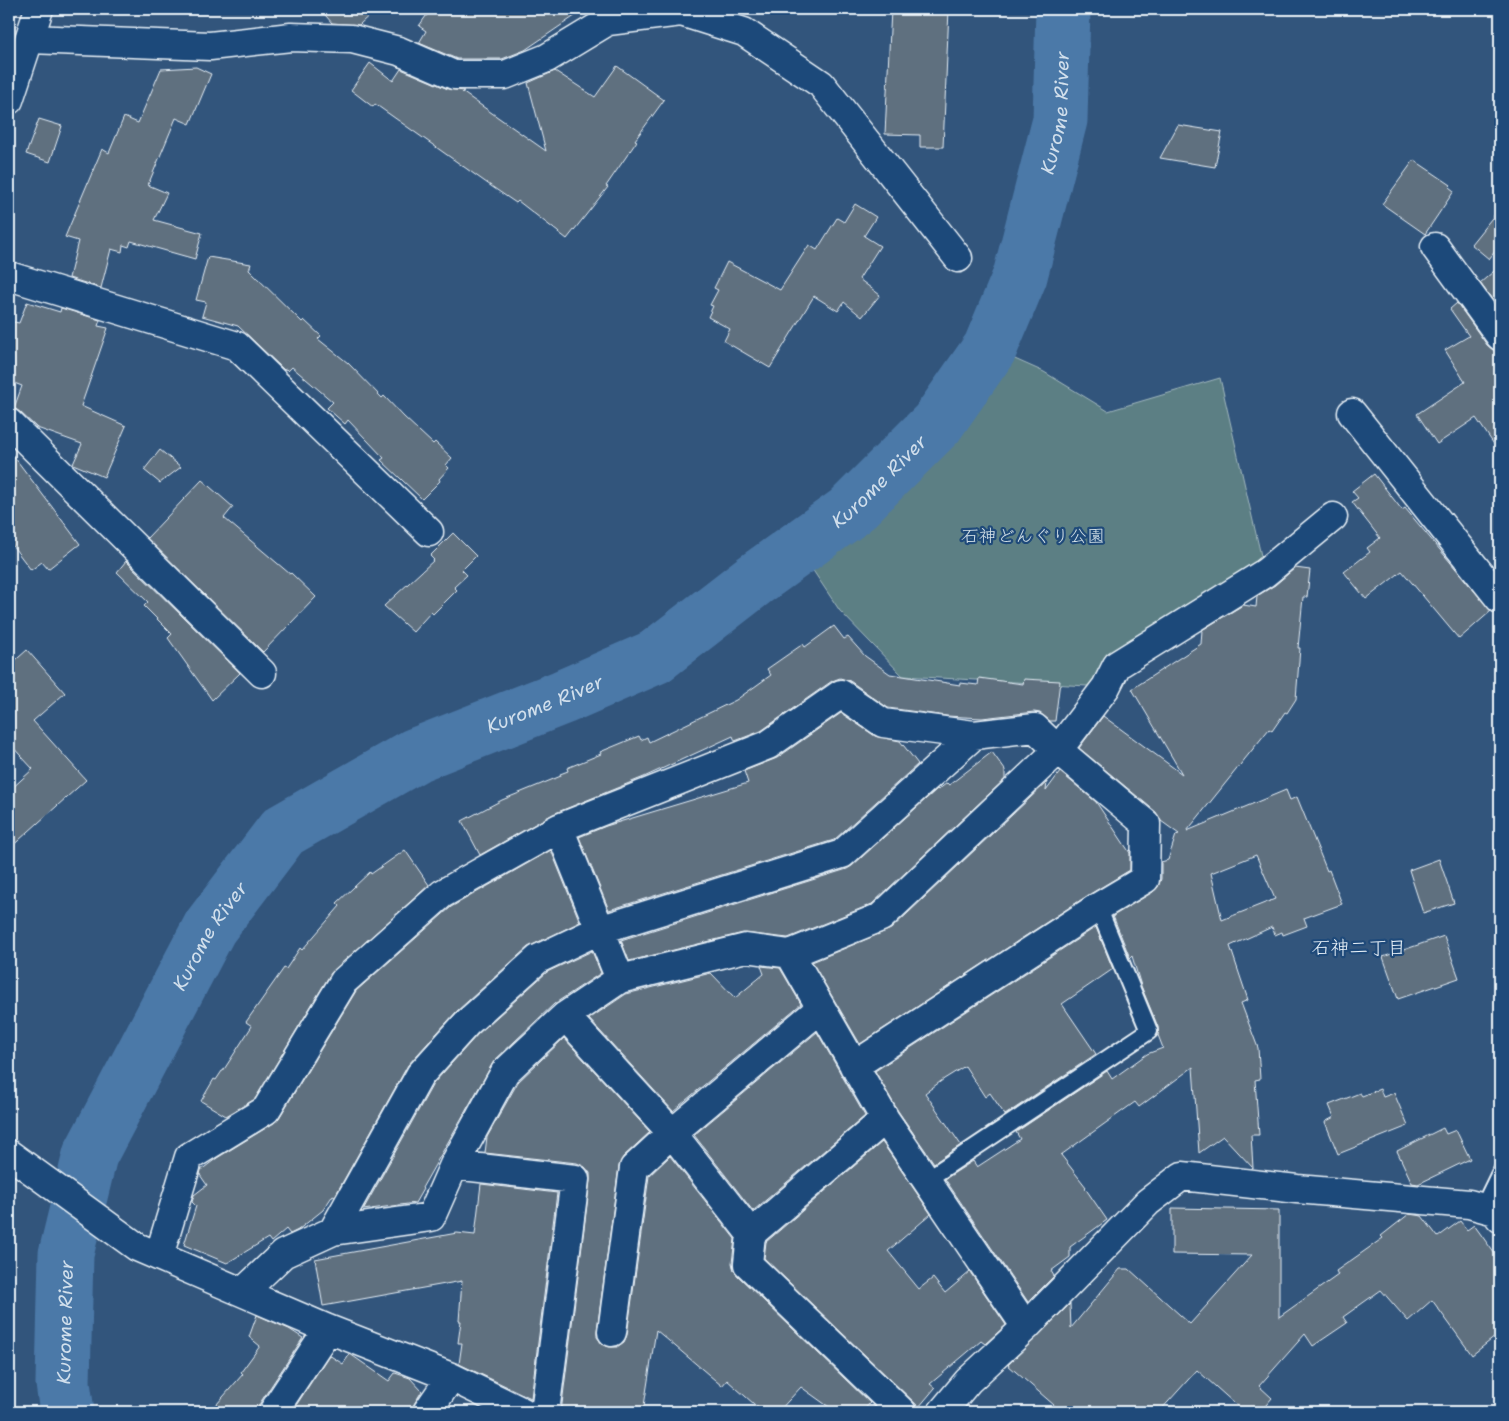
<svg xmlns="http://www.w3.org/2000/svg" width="1509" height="1421" viewBox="0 0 1509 1421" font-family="'Shantell Sans','Klee One',sans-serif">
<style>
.green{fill:#5b7f84;stroke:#a2b8be}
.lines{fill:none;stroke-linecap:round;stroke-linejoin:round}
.river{stroke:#4c79a8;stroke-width:55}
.building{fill:#5e6f7f;stroke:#e8f1f8;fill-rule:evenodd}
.service-casing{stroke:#e8f1f8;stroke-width:20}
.minor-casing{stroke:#e8f1f8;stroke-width:31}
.primary-casing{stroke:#e8f1f8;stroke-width:31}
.service{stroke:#1f4a7a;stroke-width:16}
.minor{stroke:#1f4a7a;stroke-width:28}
.primary{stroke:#1f4a7a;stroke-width:28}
.labels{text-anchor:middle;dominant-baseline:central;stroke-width:4.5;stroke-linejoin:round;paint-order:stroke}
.park-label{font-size:18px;fill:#d3e0e7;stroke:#1f4a7a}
.water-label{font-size:19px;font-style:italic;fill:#d1dfec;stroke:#1f4a7a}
.neighbourhood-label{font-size:19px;fill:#e8f1f8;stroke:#1f4a7a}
</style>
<rect width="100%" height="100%" fill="#32557c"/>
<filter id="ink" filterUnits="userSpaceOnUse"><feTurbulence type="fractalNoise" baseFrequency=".02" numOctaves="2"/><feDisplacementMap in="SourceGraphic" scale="10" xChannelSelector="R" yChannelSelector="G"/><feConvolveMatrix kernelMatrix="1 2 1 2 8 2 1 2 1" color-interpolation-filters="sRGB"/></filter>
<g filter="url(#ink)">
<!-- green -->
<path class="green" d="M 990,348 L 1044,372 L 1108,411 L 1220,378 L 1265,573 L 1106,687 L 903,676 L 840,611 L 798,548 L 849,512 L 937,424 Z"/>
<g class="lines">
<!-- river -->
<path class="river" id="s1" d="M 67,1412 L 63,1383 L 66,1254 L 90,1155 L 210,927 L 283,831 L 416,755 L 563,697 L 655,657 L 753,581 L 849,512 L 937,424 L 990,348 L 1020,276 L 1060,120 L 1063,9"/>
</g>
<!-- building -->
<path class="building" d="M 320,9 L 376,9 L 359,25 L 332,23 Z
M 431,9 L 585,9 L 525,50 L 502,59 L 457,59 L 419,43 L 426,31 L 419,26 Z
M 891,9 L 949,9 L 943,147 L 920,147 L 920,135 L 885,134 Z
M 370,63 L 393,81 L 401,69 L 448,89 L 464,91 L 462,92 L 546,151 L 528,83 L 555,71 L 595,97 L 617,66 L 664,100 L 635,140 L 637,141 L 606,186 L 608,187 L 567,239 L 518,201 L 516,203 L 491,186 L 375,104 L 373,107 L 351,90 Z
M 196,67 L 211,74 L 190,124 L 176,118 L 148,185 L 167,193 L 154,220 L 202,233 L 195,259 L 131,241 L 129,247 L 123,245 L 122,252 L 111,249 L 101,288 L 69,278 L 78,241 L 65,237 L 102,149 L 109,153 L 124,117 L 138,123 L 161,69 Z
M 39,119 L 62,126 L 50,162 L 26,154 Z
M 1178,125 L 1222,132 L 1215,167 L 1160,158 Z
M 1414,160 L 1451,185 L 1449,187 L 1454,191 L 1425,234 L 1382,204 Z
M 855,204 L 876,217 L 864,236 L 880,246 L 859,279 L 880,295 L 862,317 L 844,302 L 838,311 L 814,296 L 770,368 L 724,341 L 730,329 L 708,317 L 713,306 L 710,305 L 718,290 L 714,288 L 727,262 L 780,290 L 809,245 L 817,250 L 837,218 L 844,222 Z
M 1500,208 L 1500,245 L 1489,259 L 1471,244 Z
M 208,257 L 251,264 L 249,270 L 302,322 L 304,320 L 321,336 L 318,339 L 348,363 L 382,398 L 384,396 L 404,417 L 433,444 L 435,442 L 452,458 L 446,465 L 449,468 L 439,479 L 440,481 L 422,499 L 381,460 L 384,458 L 348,420 L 345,424 L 327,408 L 333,402 L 292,367 L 288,371 L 286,369 L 284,370 L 238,326 L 202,316 L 206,302 L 196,300 Z
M 1500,266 L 1500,310 L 1480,283 Z
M 27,302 L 60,312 L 61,308 L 100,320 L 98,326 L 108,328 L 81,406 L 126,426 L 104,477 L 73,464 L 82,444 L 37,428 L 20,412 L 14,408 L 22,386 L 9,381 L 9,321 L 19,323 Z
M 1457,303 L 1487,345 L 1493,350 L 1500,351 L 1500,453 L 1476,418 L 1437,444 L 1417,414 L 1465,382 L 1445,350 L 1469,336 L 1450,309 Z
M 9,450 L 80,544 L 48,569 L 42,562 L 31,570 L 9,541 Z
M 160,450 L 181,467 L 160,483 L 144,470 Z
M 1374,474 L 1402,510 L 1405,508 L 1491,611 L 1459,639 L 1402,571 L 1366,599 L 1344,572 L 1370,552 L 1367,548 L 1380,538 L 1352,502 L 1358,498 L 1352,491 Z
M 202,480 L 233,507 L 224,518 L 290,574 L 291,573 L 316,597 L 263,652 L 147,538 Z
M 453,533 L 476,556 L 462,570 L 467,575 L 454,587 L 457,590 L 433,614 L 431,612 L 413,632 L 384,606 L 434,560 L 430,556 Z
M 126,561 L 240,673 L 212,700 L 168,638 L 172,634 L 144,606 L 148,602 L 117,572 Z
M 1295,568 L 1310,570 L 1307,597 L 1303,597 L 1298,648 L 1300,648 L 1296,699 L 1287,713 L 1285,712 L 1272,731 L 1269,729 L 1187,831 L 1286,790 L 1290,800 L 1297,797 L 1327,871 L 1329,870 L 1342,904 L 1304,918 L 1307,926 L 1283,935 L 1282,932 L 1275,935 L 1272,927 L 1230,946 L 1248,1000 L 1241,1003 L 1258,1048 L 1260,1079 L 1255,1080 L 1259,1135 L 1251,1135 L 1253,1168 L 1223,1136 L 1199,1153 L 1193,1067 L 1139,1107 L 1135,1102 L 1061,1155 L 1086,1187 L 1085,1188 L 1107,1220 L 1070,1247 L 1070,1257 L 1051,1271 L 1054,1276 L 1028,1302 L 945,1179 L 973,1161 L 977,1167 L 1020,1139 L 1016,1132 L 1107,1071 L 1112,1079 L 1147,1054 L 1163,1048 L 1158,1035 L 1158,1027 L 1141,986 L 1132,956 L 1130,958 L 1113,916 L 1153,892 L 1158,887 L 1161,879 L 1161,862 L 1168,860 L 1176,835 L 1179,834 L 1161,821 L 1156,812 L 1079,748 L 1103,716 L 1182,774 L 1132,689 L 1201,644 L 1202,630 L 1243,605 L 1256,607 L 1257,596 L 1275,585 ZM 1256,855 L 1275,899 L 1222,920 L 1211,873 Z
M 834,626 L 844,639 L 848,637 L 865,656 L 890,674 L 960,685 L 960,683 L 978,685 L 979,678 L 1023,684 L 1024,679 L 1060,681 L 1055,721 L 1050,721 L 1040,713 L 1034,712 L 982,718 L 947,716 L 888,708 L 850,681 L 840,678 L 832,681 L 761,731 L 735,741 L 733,736 L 644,777 L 553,814 L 480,855 L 462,821 L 502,800 L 561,776 L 560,774 L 568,771 L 567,768 L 601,754 L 600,752 L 639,736 L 641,740 L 647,737 L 649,742 L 736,700 L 771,675 L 767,669 L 803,644 L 805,647 Z
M 27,650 L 65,693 L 33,721 L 86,780 L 9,849 L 9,791 L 33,769 L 9,743 L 9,666 Z
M 841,713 L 875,736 L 900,741 L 918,764 L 834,840 L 609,910 L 579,837 L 606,826 L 748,783 L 744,771 L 777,758 Z
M 992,752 L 1005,770 L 1005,779 L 872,904 L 788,938 L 743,933 L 629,961 L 621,940 L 847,869 L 852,866 L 937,789 L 938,790 L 947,783 L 949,785 Z
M 1060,772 L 1096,802 L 1130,853 L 1130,870 L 1090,894 L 860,1044 L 812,962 L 891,929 L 1047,782 L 1046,791 Z
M 405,850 L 429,885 L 331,973 L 255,1099 L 226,1116 L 201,1101 L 214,1079 L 216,1080 L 222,1071 L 223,1071 L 252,1026 L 246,1022 L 284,968 L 286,969 L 300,948 L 302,950 L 340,906 L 337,903 L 370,872 L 371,874 Z
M 551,850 L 580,922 L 528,947 L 457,1011 L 408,1065 L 335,1196 L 333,1195 L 323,1210 L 298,1230 L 290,1234 L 286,1229 L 271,1242 L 268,1238 L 227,1263 L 184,1245 L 196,1206 L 192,1202 L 194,1195 L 207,1185 L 200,1175 L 201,1170 L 217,1158 L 274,1123 L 279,1118 L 356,991 L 451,907 Z
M 1439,859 L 1454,903 L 1423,913 L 1409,870 Z
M 1096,927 L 1113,969 L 1062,1004 L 1096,1054 L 1005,1115 L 990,1093 L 985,1097 L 965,1066 L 944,1079 L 925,1093 L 961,1145 L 934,1163 L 898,1111 L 875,1071 Z
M 1444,936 L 1459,978 L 1398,999 L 1383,957 Z
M 592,951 L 601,973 L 554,1004 L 494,1061 L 422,1188 L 423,1189 L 415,1203 L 363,1210 L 433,1084 L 478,1034 L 547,972 Z
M 761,966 L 780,968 L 801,1004 L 673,1111 L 589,1019 L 626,994 L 711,973 L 735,998 L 764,974 Z
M 817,1032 L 865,1116 L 753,1211 L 694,1135 Z
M 564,1038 L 650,1132 L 623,1157 L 619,1166 L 597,1330 L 597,1337 L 602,1344 L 609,1347 L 617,1347 L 624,1342 L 627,1335 L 649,1176 L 670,1156 L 735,1239 L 732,1263 L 734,1270 L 737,1275 L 870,1403 L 862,1412 L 836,1412 L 801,1387 L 778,1412 L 763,1412 L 727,1380 L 722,1386 L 656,1330 L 643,1412 L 561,1412 L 590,1181 L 590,1173 L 585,1167 L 577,1163 L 485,1153 L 487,1137 L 518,1082 Z
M 1380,1089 L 1383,1097 L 1394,1093 L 1408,1126 L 1338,1154 L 1325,1122 L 1334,1117 L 1329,1105 L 1360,1093 L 1362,1096 Z
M 1443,1128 L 1446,1134 L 1456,1130 L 1470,1159 L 1418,1184 L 1412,1183 L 1397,1151 Z
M 882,1142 L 931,1214 L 888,1251 L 919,1289 L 933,1278 L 945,1293 L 970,1272 L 1006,1325 L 985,1344 L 981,1341 L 930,1384 L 935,1388 L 919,1407 L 764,1258 L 766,1242 Z
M 481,1184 L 557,1193 L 531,1398 L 459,1364 L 462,1343 L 458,1343 L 461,1321 L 459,1321 L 462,1281 L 323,1306 L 315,1259 L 457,1233 L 475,1235 Z
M 1172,1208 L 1279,1210 L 1279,1317 L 1338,1275 L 1336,1271 L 1383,1238 L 1381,1236 L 1409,1214 L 1422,1216 L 1438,1237 L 1460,1221 L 1467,1230 L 1474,1225 L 1500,1261 L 1500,1333 L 1472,1355 L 1432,1300 L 1408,1321 L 1381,1290 L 1343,1317 L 1347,1323 L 1313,1346 L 1305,1334 L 1259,1386 L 1272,1398 L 1260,1412 L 1244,1412 L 1197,1370 L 1159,1412 L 1062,1412 L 1008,1365 L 1070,1304 L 1071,1328 L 1120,1269 L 1129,1269 L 1190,1324 L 1252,1255 L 1172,1254 Z
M 257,1315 L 289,1329 L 303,1338 L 260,1403 L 258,1412 L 210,1412 L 243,1374 L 241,1372 L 260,1346 L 249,1337 Z
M 350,1354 L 389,1381 L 395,1373 L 410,1378 L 422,1391 L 414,1404 L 412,1412 L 303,1412 L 295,1407 L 329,1355 L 343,1364 Z"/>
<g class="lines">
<defs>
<path id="service" d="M 926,1180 L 1149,1031 L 1098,907
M 1483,1208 L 1500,1173"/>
<path id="minor" d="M 30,39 L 210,46 L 291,37 L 352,39 L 399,51 L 454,75 L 505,75 L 547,58 L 608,21 L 681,12 L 744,32 L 821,84 L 958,258
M 1435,247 L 1500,336
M 9,276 L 237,346 L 429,532
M 1352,413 L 1500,599
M 9,423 L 262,673
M 559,828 L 620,979
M 790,954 L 885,1119 L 1026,1327
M 565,1016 L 672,1133 L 751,1234 L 748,1264 L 902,1412
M 9,1154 L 137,1247 L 328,1329 L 451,1377 L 523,1412
M 454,1165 L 575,1179 L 545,1412
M 333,1231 L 420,1075 L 467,1023 L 538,959 L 599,930 L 842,854 L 974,735
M 751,1234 L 885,1119
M 159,1256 L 189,1157 L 266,1110 L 344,981 L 442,894 L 559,828 L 768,745 L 841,694 L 883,723 L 974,735 L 1035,728 L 1058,750 L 1146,824 L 1145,879 L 1098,907 L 854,1066
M 243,1292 L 283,1254 L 333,1231 L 431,1217 L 454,1165 L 505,1072 L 565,1016 L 620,979 L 746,948 L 790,954 L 881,917 L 1058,750 L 1106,687 L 1117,665 L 1265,573 L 1333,517
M 612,1332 L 634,1168 L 672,1133 L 821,1008
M 273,1412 L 328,1329
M 427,1412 L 451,1377
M 942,1412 L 968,1381 L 1026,1327 L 1148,1202 L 1182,1176 L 1297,1189 L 1469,1204 L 1495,1211 L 1500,1218"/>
<path id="primary" d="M 9,100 L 39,9"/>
</defs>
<!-- service casing -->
<use href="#service" class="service-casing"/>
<!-- minor casing -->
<use href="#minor" class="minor-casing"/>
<!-- primary casing -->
<use href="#primary" class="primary-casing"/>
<!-- service -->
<use href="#service" class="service"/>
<!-- minor -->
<use href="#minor" class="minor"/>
<!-- primary -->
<use href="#primary" class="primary"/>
</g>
</g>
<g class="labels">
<!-- park labels -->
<g class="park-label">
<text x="1033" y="536">石神どんぐり公園</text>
</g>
<!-- water labels -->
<g class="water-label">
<text stroke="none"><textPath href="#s1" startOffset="1755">Kurome River</textPath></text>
<text stroke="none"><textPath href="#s1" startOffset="1335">Kurome River</textPath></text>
<text stroke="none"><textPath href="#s1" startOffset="930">Kurome River</textPath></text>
<text stroke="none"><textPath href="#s1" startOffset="510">Kurome River</textPath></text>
<text stroke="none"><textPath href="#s1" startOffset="90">Kurome River</textPath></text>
</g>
<!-- neighbourhood labels -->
<g class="neighbourhood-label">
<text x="1359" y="947">石神二丁目</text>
</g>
</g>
<!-- margin -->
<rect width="1509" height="1421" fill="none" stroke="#1f4a7a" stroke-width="30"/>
<rect x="15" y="15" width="1479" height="1391" fill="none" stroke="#e8f1f8" stroke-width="2" filter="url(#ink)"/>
</svg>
